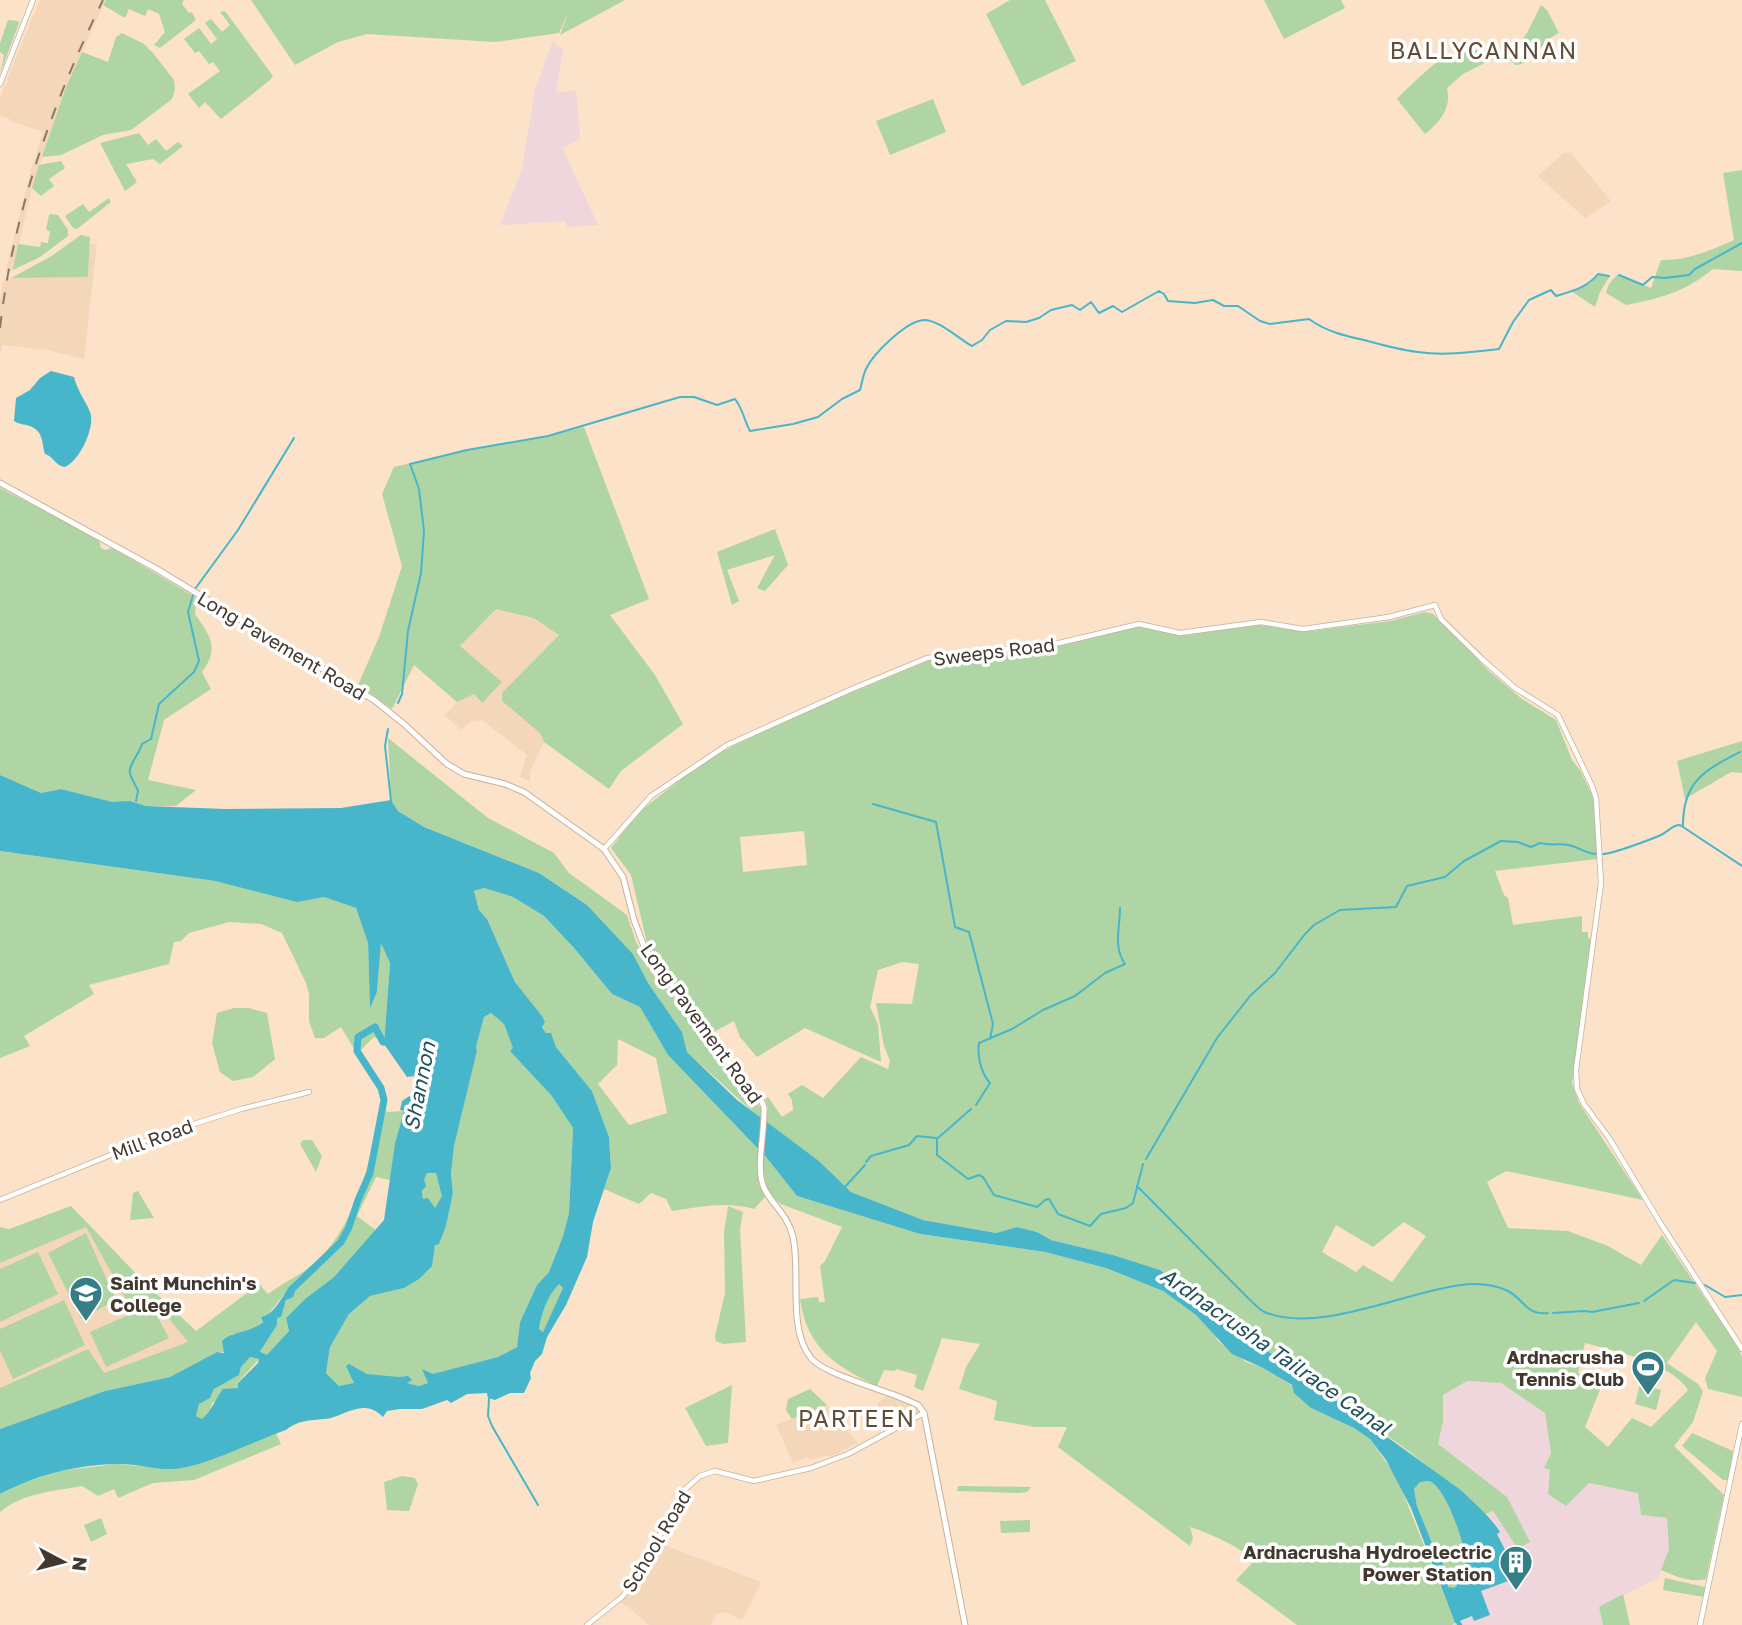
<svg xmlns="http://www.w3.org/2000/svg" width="1742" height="1625" viewBox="0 0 1742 1625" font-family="'Golos Text',sans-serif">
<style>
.built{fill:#f4d6b8}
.industrial{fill:#efd5dc}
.green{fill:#afd5a4;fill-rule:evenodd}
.water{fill:#47b6ca;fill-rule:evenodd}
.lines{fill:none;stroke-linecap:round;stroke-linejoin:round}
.stream{stroke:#47b6ca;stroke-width:2}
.canal{stroke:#47b6ca;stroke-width:4.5}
.river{stroke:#47b6ca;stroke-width:7}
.tertiary-casing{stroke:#c8b098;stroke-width:6}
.secondary-casing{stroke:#c8b098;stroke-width:7}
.tertiary{stroke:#fff;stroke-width:4.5}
.secondary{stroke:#fff;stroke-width:5}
.rail{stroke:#887969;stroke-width:2;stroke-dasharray:12 12;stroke-linecap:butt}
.labels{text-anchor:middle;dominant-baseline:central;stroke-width:7;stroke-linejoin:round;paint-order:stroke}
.street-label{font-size:19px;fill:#42382e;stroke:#fff}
.poi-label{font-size:19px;font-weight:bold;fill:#42382e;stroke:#fff;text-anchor:end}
.water-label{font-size:21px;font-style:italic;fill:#22525b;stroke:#fff}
.quarter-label{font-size:23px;letter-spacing:2px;fill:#614c37;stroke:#fff}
</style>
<rect width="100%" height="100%" fill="#fbe2c9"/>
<!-- built -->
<path class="built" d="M 40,0 L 106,0 L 66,87 L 32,188 L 13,270 L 5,273 L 32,166 L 43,132 L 10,121 L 10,119 L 0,115 L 0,97 L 5,85 L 9,82 L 7,79 Z
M 1564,153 L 1571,153 L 1611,201 L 1585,218 L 1538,176 Z
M 97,243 L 84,359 L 47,350 L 2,345 L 0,357 L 0,300 L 3,281 L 11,278 L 88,277 L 90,244 Z
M 496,608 L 535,618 L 559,634 L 502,701 L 540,733 L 544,742 L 530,772 L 530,782 L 520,777 L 527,755 L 482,720 L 472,721 L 461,730 L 445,715 L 457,702 L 474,694 L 481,703 L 501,681 L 459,647 Z
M 86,1227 L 127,1300 L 142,1295 L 156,1303 L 189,1342 L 103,1373 L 0,1388 L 0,1263 Z
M 885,1397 L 902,1400 L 920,1410 L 918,1415 L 899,1426 L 877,1404 Z
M 827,1405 L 858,1443 L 830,1457 L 828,1455 L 809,1460 L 808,1457 L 796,1461 L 794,1464 L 776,1425 Z
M 656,1542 L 761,1582 L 742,1620 L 724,1612 L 716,1614 L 711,1625 L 649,1625 L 627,1606 L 619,1602 L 637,1585 Z"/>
<!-- industrial -->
<path class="industrial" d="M 553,41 L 558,47 L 563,48 L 556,92 L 576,91 L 577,99 L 580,139 L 562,148 L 598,225 L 567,227 L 566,221 L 500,225 L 522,169 L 535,90 Z
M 1467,1381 L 1501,1383 L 1545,1413 L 1551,1453 L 1545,1468 L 1589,1483 L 1638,1493 L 1641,1515 L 1667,1518 L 1669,1549 L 1658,1578 L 1599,1607 L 1603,1625 L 1452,1625 L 1473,1616 L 1490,1615 L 1481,1591 L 1519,1576 L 1497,1533 L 1500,1531 L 1488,1514 L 1493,1511 L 1518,1549 L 1530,1542 L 1438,1444 L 1443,1422 L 1443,1395 Z"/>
<!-- green -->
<path class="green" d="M 106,0 L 184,0 L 182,4 L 189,13 L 192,12 L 196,20 L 160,48 L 154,45 L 165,32 L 159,14 L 148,9 L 145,16 L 129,9 L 125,18 L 103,5 Z
M 251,0 L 625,0 L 560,35 L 568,13 L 559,33 L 495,42 L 367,34 L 338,42 L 295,65 Z
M 1010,0 L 1045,0 L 1076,61 L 1022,86 L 986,14 Z
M 1264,0 L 1341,0 L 1345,8 L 1284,39 Z
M 1541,5 L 1547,10 L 1559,33 C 1543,39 1532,66 1515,65 L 1508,57 L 1527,33 Z
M 225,11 L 273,76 L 270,80 L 221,119 L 205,102 L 199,108 L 188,94 L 220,71 L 213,62 L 209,64 L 199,51 L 195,53 L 184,39 L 199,28 L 211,44 L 217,39 L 205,23 L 211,19 L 222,32 L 230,25 L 220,12 Z
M 8,20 L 18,21 L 19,23 L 0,74 L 4,55 L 0,52 L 0,43 Z
M 122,33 L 144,44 L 153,53 L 174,80 L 175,89 L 172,99 L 131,130 L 103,135 L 61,155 L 42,157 L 66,87 L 82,52 L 108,62 L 116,37 Z
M 1489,47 L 1496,57 L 1463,74 L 1447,88 C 1452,108 1440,122 1425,134 L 1397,99 C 1402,93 1433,64 1439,61 C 1455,54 1473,51 1489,47 Z
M 933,99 L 946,132 L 890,155 L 876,121 Z
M 139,133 L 148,145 L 156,139 L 166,151 L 178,142 L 183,146 L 160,164 L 153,159 L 126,164 L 137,182 L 125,191 L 100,143 Z
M 61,161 L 65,168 L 49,179 L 54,186 L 41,196 L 32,188 L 39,165 Z
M 1742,170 L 1742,271 L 1713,269 C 1685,292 1661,298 1626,305 L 1606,293 L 1609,284 L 1617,275 L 1651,288 L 1661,260 C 1687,261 1711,250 1734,240 L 1723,173 Z
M 109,198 L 111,202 L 77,229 L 73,228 L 65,216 L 83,204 L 89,212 Z
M 51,214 L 58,215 L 68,230 L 68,236 L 40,257 L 13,270 L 18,244 L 40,247 L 41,242 L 48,243 L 50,232 L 46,229 L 49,215 Z
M 81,235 L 90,237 L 88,277 L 11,278 L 50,257 Z
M 1598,274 L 1610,276 L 1600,292 L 1595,307 L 1571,291 L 1591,283 Z
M 584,427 L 649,599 L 610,615 L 655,675 L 683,724 L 621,771 L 609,789 L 544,742 L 540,733 L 502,701 L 502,693 L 559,635 L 534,618 L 496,609 L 460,646 L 502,682 L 482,703 L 474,694 L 457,702 L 414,665 L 392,709 L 358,685 L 379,637 L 402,566 L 382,494 L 394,467 L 467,450 L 548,436 Z
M 0,488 L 99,539 L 101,548 L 105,550 L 113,548 L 197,598 L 195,614 C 210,636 220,647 202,672 L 211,689 L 164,720 L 148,780 L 196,790 L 176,806 L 146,806 L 130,801 L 113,803 L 61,789 L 41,793 L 0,775 Z
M 775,529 L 788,565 L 765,591 L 757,588 L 775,555 L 727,570 L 739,601 L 732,605 L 717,552 Z
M 1425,612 L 1433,614 L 1488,670 L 1522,699 L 1556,720 L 1572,760 L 1580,770 L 1592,795 L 1595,804 L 1597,859 L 1495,871 L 1504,895 L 1508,898 L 1513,925 L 1582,916 L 1582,932 L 1588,932 L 1588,937 L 1593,943 L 1572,1083 L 1579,1103 L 1643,1200 L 1506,1171 L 1487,1182 L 1508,1228 L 1568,1231 L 1608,1246 L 1641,1265 L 1662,1235 L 1738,1347 L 1742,1357 L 1742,1397 L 1708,1389 L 1705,1378 L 1717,1351 L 1696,1322 L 1667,1363 L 1698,1384 L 1703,1391 L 1693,1422 L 1674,1446 L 1724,1495 L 1706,1579 C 1690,1583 1675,1576 1661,1570 L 1669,1549 L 1667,1518 L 1641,1515 L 1638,1493 L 1589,1483 L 1566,1506 L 1548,1494 L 1550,1470 L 1544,1468 L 1551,1453 L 1545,1413 L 1501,1383 L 1467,1381 L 1443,1395 L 1443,1422 L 1438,1444 L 1507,1497 L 1530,1542 L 1518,1549 L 1493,1511 L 1486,1514 L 1410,1452 L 1236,1328 L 1160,1270 L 1113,1255 L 1051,1240 L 1037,1232 L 1017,1227 L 996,1233 L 923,1220 L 851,1192 L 819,1161 L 766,1122 L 768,1107 L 765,1099 L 768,1097 L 782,1117 L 793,1110 L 792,1100 L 788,1094 L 802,1085 L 823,1098 L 861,1057 L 888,1069 L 890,1061 L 884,1046 L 876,1003 L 912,1004 L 919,964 L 902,962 L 878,970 L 870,1007 L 878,1024 L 881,1062 L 805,1028 L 757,1057 L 740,1037 L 734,1021 L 712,1033 L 647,943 L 631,875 L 611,848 L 639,812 L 707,759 L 786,720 L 930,660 L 1076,642 L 1138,626 L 1189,635 L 1253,624 L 1293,630 L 1311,631 L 1390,621 ZM 804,831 L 807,865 L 743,872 L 740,837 ZM 1404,1222 L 1426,1236 L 1392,1282 L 1363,1265 L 1356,1272 L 1322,1252 L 1336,1225 L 1373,1247 ZM 1585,1343 C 1614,1351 1672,1363 1688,1390 L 1651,1427 L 1632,1418 L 1608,1447 L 1585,1427 L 1604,1380 L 1578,1373 Z
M 388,738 L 488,818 L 554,853 L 569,873 L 627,915 L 636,942 L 648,962 L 736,1081 L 761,1108 L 762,1120 L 687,1052 L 682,1032 L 648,983 L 633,954 L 587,905 L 539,873 L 424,827 L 398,811 L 391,800 Z
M 1742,741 L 1742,773 L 1731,772 L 1685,799 L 1677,761 Z
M 0,851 L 215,881 L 297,901 L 324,897 L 356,908 L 368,943 L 370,1006 L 377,992 L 381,941 L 390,963 L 384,1043 L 374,1037 L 357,1054 L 341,1027 L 324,1038 L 315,1038 L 309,1021 L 309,994 L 306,983 L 282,933 L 261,924 L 229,922 L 189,933 L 181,941 L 174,942 L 169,964 L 89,985 L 94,994 L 24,1036 L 30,1046 L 0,1058 Z
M 484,888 L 513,897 L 544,916 L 574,948 L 612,994 L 640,1007 L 668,1055 L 766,1157 L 797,1196 L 920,1234 L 1045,1252 L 1106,1268 L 1163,1291 L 1196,1315 L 1214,1334 L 1218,1341 L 1246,1362 L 1263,1368 L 1281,1378 L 1292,1386 L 1311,1408 L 1354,1428 L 1370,1439 L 1397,1478 L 1455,1623 L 1452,1625 L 1297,1625 L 1236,1580 L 1255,1560 C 1235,1545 1214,1535 1190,1527 L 1193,1538 L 1190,1546 L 1058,1447 L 1067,1427 L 1035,1427 L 994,1420 L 997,1401 L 959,1389 L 966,1367 L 980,1344 L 942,1338 L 923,1391 L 914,1387 L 917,1375 L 896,1369 L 895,1371 L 884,1370 L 877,1386 C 835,1366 807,1348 800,1299 L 818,1297 L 819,1302 L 825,1302 L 820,1266 L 825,1261 L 842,1227 L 781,1204 L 769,1193 L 754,1209 C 725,1201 700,1207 672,1211 L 666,1199 L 651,1193 L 639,1204 L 604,1189 L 611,1168 L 609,1137 L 592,1091 L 556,1047 L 551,1034 L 546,1033 L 542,1026 L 542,1016 L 515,982 L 487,919 L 479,910 L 474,891 ZM 618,1039 L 656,1058 L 667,1113 L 629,1125 L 598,1084 L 617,1065 Z
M 234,1008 L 249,1008 L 267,1013 L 275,1059 L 253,1077 L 233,1081 L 220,1072 L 212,1043 L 217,1013 Z
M 491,1013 L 504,1024 L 516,1056 L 551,1095 L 573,1128 L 569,1213 L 563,1236 L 549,1272 L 537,1285 L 520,1322 L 517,1347 L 498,1357 L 432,1375 L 423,1370 L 428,1383 L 419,1386 L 406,1383 L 408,1376 C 396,1378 379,1378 368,1374 C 359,1371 358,1368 347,1367 L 355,1384 L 339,1386 L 326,1373 L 330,1347 L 349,1314 L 370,1296 L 404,1288 L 434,1251 L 435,1245 L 439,1243 L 446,1226 L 453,1193 L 451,1174 L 454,1146 L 477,1051 L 476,1047 L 484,1017 Z
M 380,1109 L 388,1112 L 404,1111 L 395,1143 L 390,1180 L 376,1177 L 357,1216 L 376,1230 L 334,1277 L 305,1299 L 286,1318 L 289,1331 L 267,1356 L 260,1353 L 277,1325 L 277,1317 L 288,1298 L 289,1288 L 263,1321 L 250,1332 L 232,1334 L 224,1352 L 217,1352 L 170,1377 L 105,1391 L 0,1429 L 0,1388 L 88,1349 L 104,1373 L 188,1342 L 156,1303 L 142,1295 L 127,1301 L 86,1227 L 0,1263 L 0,1227 L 9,1229 L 71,1206 L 147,1285 L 196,1331 L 259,1284 L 268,1294 C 284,1282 307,1272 321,1257 C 356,1221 372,1157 380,1109 Z
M 303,1140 L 312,1140 L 322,1156 L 316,1172 L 300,1144 Z
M 436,1172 L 443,1196 L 435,1208 L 423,1199 C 422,1191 422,1180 427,1173 Z
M 138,1191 L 154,1218 L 130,1220 L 133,1193 Z
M 728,1206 L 743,1212 L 740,1229 L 746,1342 L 723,1344 L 716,1341 L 715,1336 L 725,1293 L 724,1232 Z
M 86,1233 L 116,1300 L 81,1319 L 48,1253 Z
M 38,1252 L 58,1294 L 0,1322 L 0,1269 Z
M 559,1283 L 564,1288 L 543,1332 L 539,1329 C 541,1315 548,1294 559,1283 Z
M 64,1300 L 85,1345 L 13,1379 L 0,1351 L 0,1329 Z
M 151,1305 L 169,1338 L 106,1367 L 90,1332 Z
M 250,1357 L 259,1359 L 238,1382 L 238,1389 L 212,1403 L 209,1414 L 202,1419 L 196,1416 L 198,1404 L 210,1398 L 214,1389 L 239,1375 L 241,1367 Z
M 1640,1384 L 1661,1390 L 1656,1410 L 1635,1404 Z
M 732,1385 L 728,1443 L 706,1446 L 685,1408 Z
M 810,1389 L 827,1405 L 792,1419 L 786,1410 L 788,1399 Z
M 276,1433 L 281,1444 L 194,1480 L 153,1483 L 118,1498 L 114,1489 L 98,1496 L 82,1486 C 55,1491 22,1493 0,1512 L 0,1494 L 21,1483 L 65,1470 L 117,1464 L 174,1469 Z
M 1692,1433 L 1733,1451 L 1728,1480 L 1723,1480 L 1682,1446 Z
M 402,1476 L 415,1478 L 418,1484 L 409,1511 L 387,1510 L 384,1482 Z
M 1429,1481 C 1445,1486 1464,1541 1465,1558 C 1466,1568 1462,1582 1454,1588 L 1448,1588 L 1442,1560 L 1432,1543 L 1417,1506 L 1414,1489 L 1420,1482 Z
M 958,1486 L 1027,1487 L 1031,1487 L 1027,1492 L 1018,1493 L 957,1491 Z
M 101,1518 L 107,1534 L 91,1542 L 84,1525 Z
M 1030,1520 L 1030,1532 L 1001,1533 L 1000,1521 Z
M 1665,1578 L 1705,1587 L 1704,1597 L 1663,1590 Z
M 1623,1594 L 1630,1625 L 1603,1625 L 1599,1607 Z"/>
<!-- water -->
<path class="water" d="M 51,371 L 74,377 C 77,390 85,400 90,412 C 96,426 79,463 64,467 C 55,465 54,457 45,454 C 42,443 43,432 32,427 C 26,424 20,425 14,421 L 16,398 L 30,390 L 40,378 Z
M 0,775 L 41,793 L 61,789 L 112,802 L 130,801 L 146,806 L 225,809 L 341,808 L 391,800 L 398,811 L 424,827 L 539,873 L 587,905 L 633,954 L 648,983 L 682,1032 L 687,1052 L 737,1100 L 819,1161 L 851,1192 L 923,1220 L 996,1233 L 1017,1227 L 1037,1232 L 1051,1240 L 1113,1255 L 1160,1270 L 1236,1328 L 1462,1491 C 1476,1505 1489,1515 1500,1532 L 1497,1534 L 1519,1577 L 1481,1591 L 1490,1615 L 1474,1621 L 1472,1616 L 1455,1623 L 1411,1508 L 1386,1460 L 1370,1439 L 1354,1428 L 1311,1408 L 1294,1393 L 1292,1385 L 1263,1368 L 1232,1354 L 1196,1315 L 1163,1291 L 1106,1268 L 1045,1252 L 920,1234 L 797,1196 L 766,1157 L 668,1055 L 640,1007 L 612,994 L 574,948 L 544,916 L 513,897 L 484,888 L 474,891 L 479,910 L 487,919 L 515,982 L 542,1016 L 545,1022 L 542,1027 L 546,1033 L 551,1033 L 556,1047 L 592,1091 L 609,1137 L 611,1168 L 593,1222 L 587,1257 L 566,1305 L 547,1337 L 542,1354 L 535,1361 L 530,1373 L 531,1378 L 524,1393 L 510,1393 L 495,1400 L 488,1398 L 487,1393 L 467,1394 L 451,1403 L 447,1400 L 422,1409 L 400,1409 L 387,1411 L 383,1417 C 363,1396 343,1418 324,1419 C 310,1420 296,1421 286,1430 C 256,1440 202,1468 173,1469 C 156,1470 137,1464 120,1464 C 78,1464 36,1475 0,1494 L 0,1429 L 105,1391 L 170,1377 L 217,1352 L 224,1353 L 222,1341 C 237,1329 246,1335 263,1322 L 261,1317 C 274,1315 282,1297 289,1287 L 295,1292 L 293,1297 L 286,1300 L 281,1317 L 277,1318 L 277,1325 L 260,1352 L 267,1355 L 289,1331 L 286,1318 L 305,1299 L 334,1277 L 384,1220 L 395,1143 L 404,1111 L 400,1110 L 402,1101 L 411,1095 L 415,1076 L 407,1077 L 384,1044 L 390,963 L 381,943 L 377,992 L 370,1008 L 368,943 L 356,908 L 324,897 L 297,902 L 215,881 L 0,851 ZM 491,1013 L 504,1024 L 513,1048 L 510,1051 L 551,1095 L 573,1128 L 569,1213 L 563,1236 L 549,1272 L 537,1285 L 520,1322 L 517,1347 L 498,1357 L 433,1374 L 422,1369 L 428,1383 L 419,1386 L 407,1383 L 412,1380 L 408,1376 L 398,1377 L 367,1374 L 349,1364 L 346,1366 L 354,1383 L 339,1386 L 326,1373 L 330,1347 L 349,1314 L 370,1296 L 404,1288 L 419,1279 L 432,1266 L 435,1245 L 439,1244 L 446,1226 L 453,1193 L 451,1174 L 454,1146 L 477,1051 L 476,1047 L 484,1017 ZM 427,1173 L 436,1173 L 442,1196 L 435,1208 L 428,1198 L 423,1199 L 422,1191 L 426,1186 L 424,1180 ZM 559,1284 L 563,1288 L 543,1332 L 539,1329 C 541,1315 548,1294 559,1284 ZM 250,1357 L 259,1359 L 258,1363 L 238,1383 L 238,1388 L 223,1389 C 216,1398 211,1412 202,1419 L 196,1416 L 199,1404 L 210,1398 L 214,1389 L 239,1375 L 241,1367 ZM 1429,1481 C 1445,1486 1464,1541 1465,1558 C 1466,1568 1462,1582 1454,1588 L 1448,1587 L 1442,1560 L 1432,1543 L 1417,1506 L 1414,1489 L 1420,1482 Z"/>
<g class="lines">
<!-- stream -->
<path class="stream" d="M 1619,275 L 1643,285 L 1652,277 L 1665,278 L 1689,275 L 1695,269 L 1742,243
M 195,589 L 238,530 L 294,438
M 398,703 L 402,694 L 408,631 L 421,573 L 424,531 L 419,489 L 410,464 L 467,450 L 548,436 L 680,397 L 694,397 L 717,405 L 735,399 C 743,409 744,420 750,431 L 793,424 L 818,417 L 842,399 L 860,390 C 862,383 863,375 866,369 C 873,354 906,321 924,320 C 939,320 959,339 972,346 L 982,340 L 990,330 L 1006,321 L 1026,322 L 1039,318 L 1051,310 L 1072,305 L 1080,310 L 1091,302 L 1099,313 L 1113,306 L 1122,312 L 1159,291 L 1164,294 L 1168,301 L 1195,303 L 1213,300 L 1224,306 L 1238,306 L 1260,321 L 1270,324 L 1309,319 C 1325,331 1345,336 1364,340 C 1382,345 1400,350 1418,352 C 1444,356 1473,352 1499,349 L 1513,322 L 1529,300 L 1551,290 L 1556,296 C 1573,291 1588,287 1598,274 L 1609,276
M 388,729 L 385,746 L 391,801
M 136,801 L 138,791 C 136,785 131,779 130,773 C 128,765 140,753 142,744 L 151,739 L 159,704 L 194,672 L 199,661 L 188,612 L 193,595
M 873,804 L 936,822 L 955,927 L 969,932 L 993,1024 L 990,1039
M 1683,825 C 1683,781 1705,770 1740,752
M 1603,854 C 1612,854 1652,839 1661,835 C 1669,831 1672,825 1680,825 L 1742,866
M 976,1105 L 990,1083 C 981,1073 977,1056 979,1043 L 1012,1029 L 1043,1010 L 1075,996 L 1105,973 L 1125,964 C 1113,947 1120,928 1120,908
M 937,1138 L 937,1155 L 968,1179 L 979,1175 L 983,1177 L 994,1195 L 1037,1207 L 1045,1200 L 1049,1199 L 1058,1214 L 1090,1226 L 1101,1214 L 1126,1208 L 1133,1203 L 1143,1164
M 938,1138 L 971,1109
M 1146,1159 L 1217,1038 L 1250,996 L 1275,973 L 1305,934 L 1314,925 L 1340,910 L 1396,907 L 1407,886 L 1445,877 L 1464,861 L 1501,841 L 1518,842 L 1531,847 L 1540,843 C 1551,846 1560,843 1568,845 C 1579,847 1584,853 1596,854
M 866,1162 L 871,1156 L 909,1145 L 917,1136 L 936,1138
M 1137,1186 L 1250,1300 C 1255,1304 1260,1311 1267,1313 C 1321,1333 1405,1292 1461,1285 C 1477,1283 1493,1284 1508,1291 C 1525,1300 1525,1315 1548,1313
M 844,1188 L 865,1165
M 1705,1285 L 1725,1297 L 1742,1295
M 1644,1301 L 1674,1280 L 1695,1283
M 1553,1313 L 1584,1311 L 1592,1312 L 1639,1303
M 489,1399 L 488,1416 L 492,1426 L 538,1505"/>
<!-- canal -->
<path class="canal" d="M 1458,1622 L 1460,1625"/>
<!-- river -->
<path class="river" d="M 292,1289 L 341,1242 L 349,1227 L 358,1200 L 370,1173 L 384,1100 L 381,1088 L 357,1051 L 358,1037 L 375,1027 L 383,1042 L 393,1043"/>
<defs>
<path id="tertiary" d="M 0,84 L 33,0
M 604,849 L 651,796 L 727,745 L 852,689 L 927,658 L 1055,644 L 1139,624 L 1180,633 L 1261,622 L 1303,629 L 1389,617 L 1435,605 L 1441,619 L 1482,659 L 1515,688 L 1558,715 L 1592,786 L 1596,798 L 1601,883 L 1576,1070 L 1577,1089 L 1584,1104 L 1609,1138 L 1661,1224 L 1742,1349
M 0,1200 L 160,1135 L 241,1109 L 309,1092
M 587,1625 L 622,1597 L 635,1581 L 649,1550 L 669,1522 L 682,1492 L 700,1476 L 715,1471 L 754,1481 L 811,1468 L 848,1454 L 924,1413
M 1700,1625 L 1742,1424"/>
<path id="secondary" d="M 0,483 L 155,568 L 374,700 L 404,724 L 447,764 L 464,774 L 505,784 L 524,792 L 604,849 L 623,877 L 634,920 L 645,949 L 736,1072 L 760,1098 L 764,1107 C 765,1129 757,1162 762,1182 C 766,1200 788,1213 793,1237 C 801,1272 787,1329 811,1358 C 823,1374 888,1391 909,1401 L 918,1405 L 924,1413 L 965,1625"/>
</defs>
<!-- tertiary casing -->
<use href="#tertiary" class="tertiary-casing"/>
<!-- secondary casing -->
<use href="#secondary" class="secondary-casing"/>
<!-- tertiary -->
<use href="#tertiary" class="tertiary"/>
<!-- secondary -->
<use href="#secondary" class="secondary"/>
<!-- rail -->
<path class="rail" d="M 0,328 C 13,213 52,104 103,0"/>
</g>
<!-- icons -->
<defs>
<symbol id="school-pin" viewBox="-11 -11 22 30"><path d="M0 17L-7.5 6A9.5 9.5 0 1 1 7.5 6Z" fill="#367e86" stroke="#fff"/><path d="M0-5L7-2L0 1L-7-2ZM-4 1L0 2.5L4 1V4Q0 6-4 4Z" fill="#fff"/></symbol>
<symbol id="stadium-pin" viewBox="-11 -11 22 30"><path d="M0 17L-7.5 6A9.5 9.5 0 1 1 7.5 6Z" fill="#367e86" stroke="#fff"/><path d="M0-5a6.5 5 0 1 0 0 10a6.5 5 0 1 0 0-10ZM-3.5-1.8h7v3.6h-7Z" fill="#fff"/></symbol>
<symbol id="building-pin" viewBox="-11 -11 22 30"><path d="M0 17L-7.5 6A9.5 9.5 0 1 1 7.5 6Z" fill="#367e86" stroke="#fff"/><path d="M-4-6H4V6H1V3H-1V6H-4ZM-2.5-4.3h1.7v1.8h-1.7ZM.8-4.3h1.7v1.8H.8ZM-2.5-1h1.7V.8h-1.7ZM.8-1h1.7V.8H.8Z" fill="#fff"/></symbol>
</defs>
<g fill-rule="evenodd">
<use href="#school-pin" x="67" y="1274" width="38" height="52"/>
<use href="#stadium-pin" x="1629" y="1348" width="38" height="52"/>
<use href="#building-pin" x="1497" y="1543" width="38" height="52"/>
</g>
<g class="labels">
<!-- street labels -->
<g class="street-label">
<text transform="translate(282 645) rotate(31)">Long Pavement Road</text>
<text transform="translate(994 651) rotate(-7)">Sweeps Road</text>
<text transform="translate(702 1023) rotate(54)">Long Pavement Road</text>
<text transform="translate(152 1139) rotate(-20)">Mill Road</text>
<text transform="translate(656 1541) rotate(-59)">School Road</text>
</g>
<!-- poi labels -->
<g class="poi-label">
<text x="110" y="1282" text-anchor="start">Saint Munchin's<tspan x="110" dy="22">College</tspan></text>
<text x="1624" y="1356">Ardnacrusha<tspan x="1624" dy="22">Tennis Club</tspan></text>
<text x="1492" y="1551">Ardnacrusha Hydroelectric<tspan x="1492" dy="22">Power Station</tspan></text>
</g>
<!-- water labels -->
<g class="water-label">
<text transform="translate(419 1086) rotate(-79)">Shannon</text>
<text transform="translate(1276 1351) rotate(35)">Ardnacrusha Tailrace Canal</text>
</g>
<!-- quarter labels -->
<g class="quarter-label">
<text x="1484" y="50">BALLYCANNAN</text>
<text x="857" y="1418">PARTEEN</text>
</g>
</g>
<!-- north arrow -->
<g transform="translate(63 1562) rotate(97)" stroke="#ffffff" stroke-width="5" paint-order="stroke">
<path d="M0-5L12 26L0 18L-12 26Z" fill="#42382e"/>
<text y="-10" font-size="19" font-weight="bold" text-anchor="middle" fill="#42382e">N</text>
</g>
</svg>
